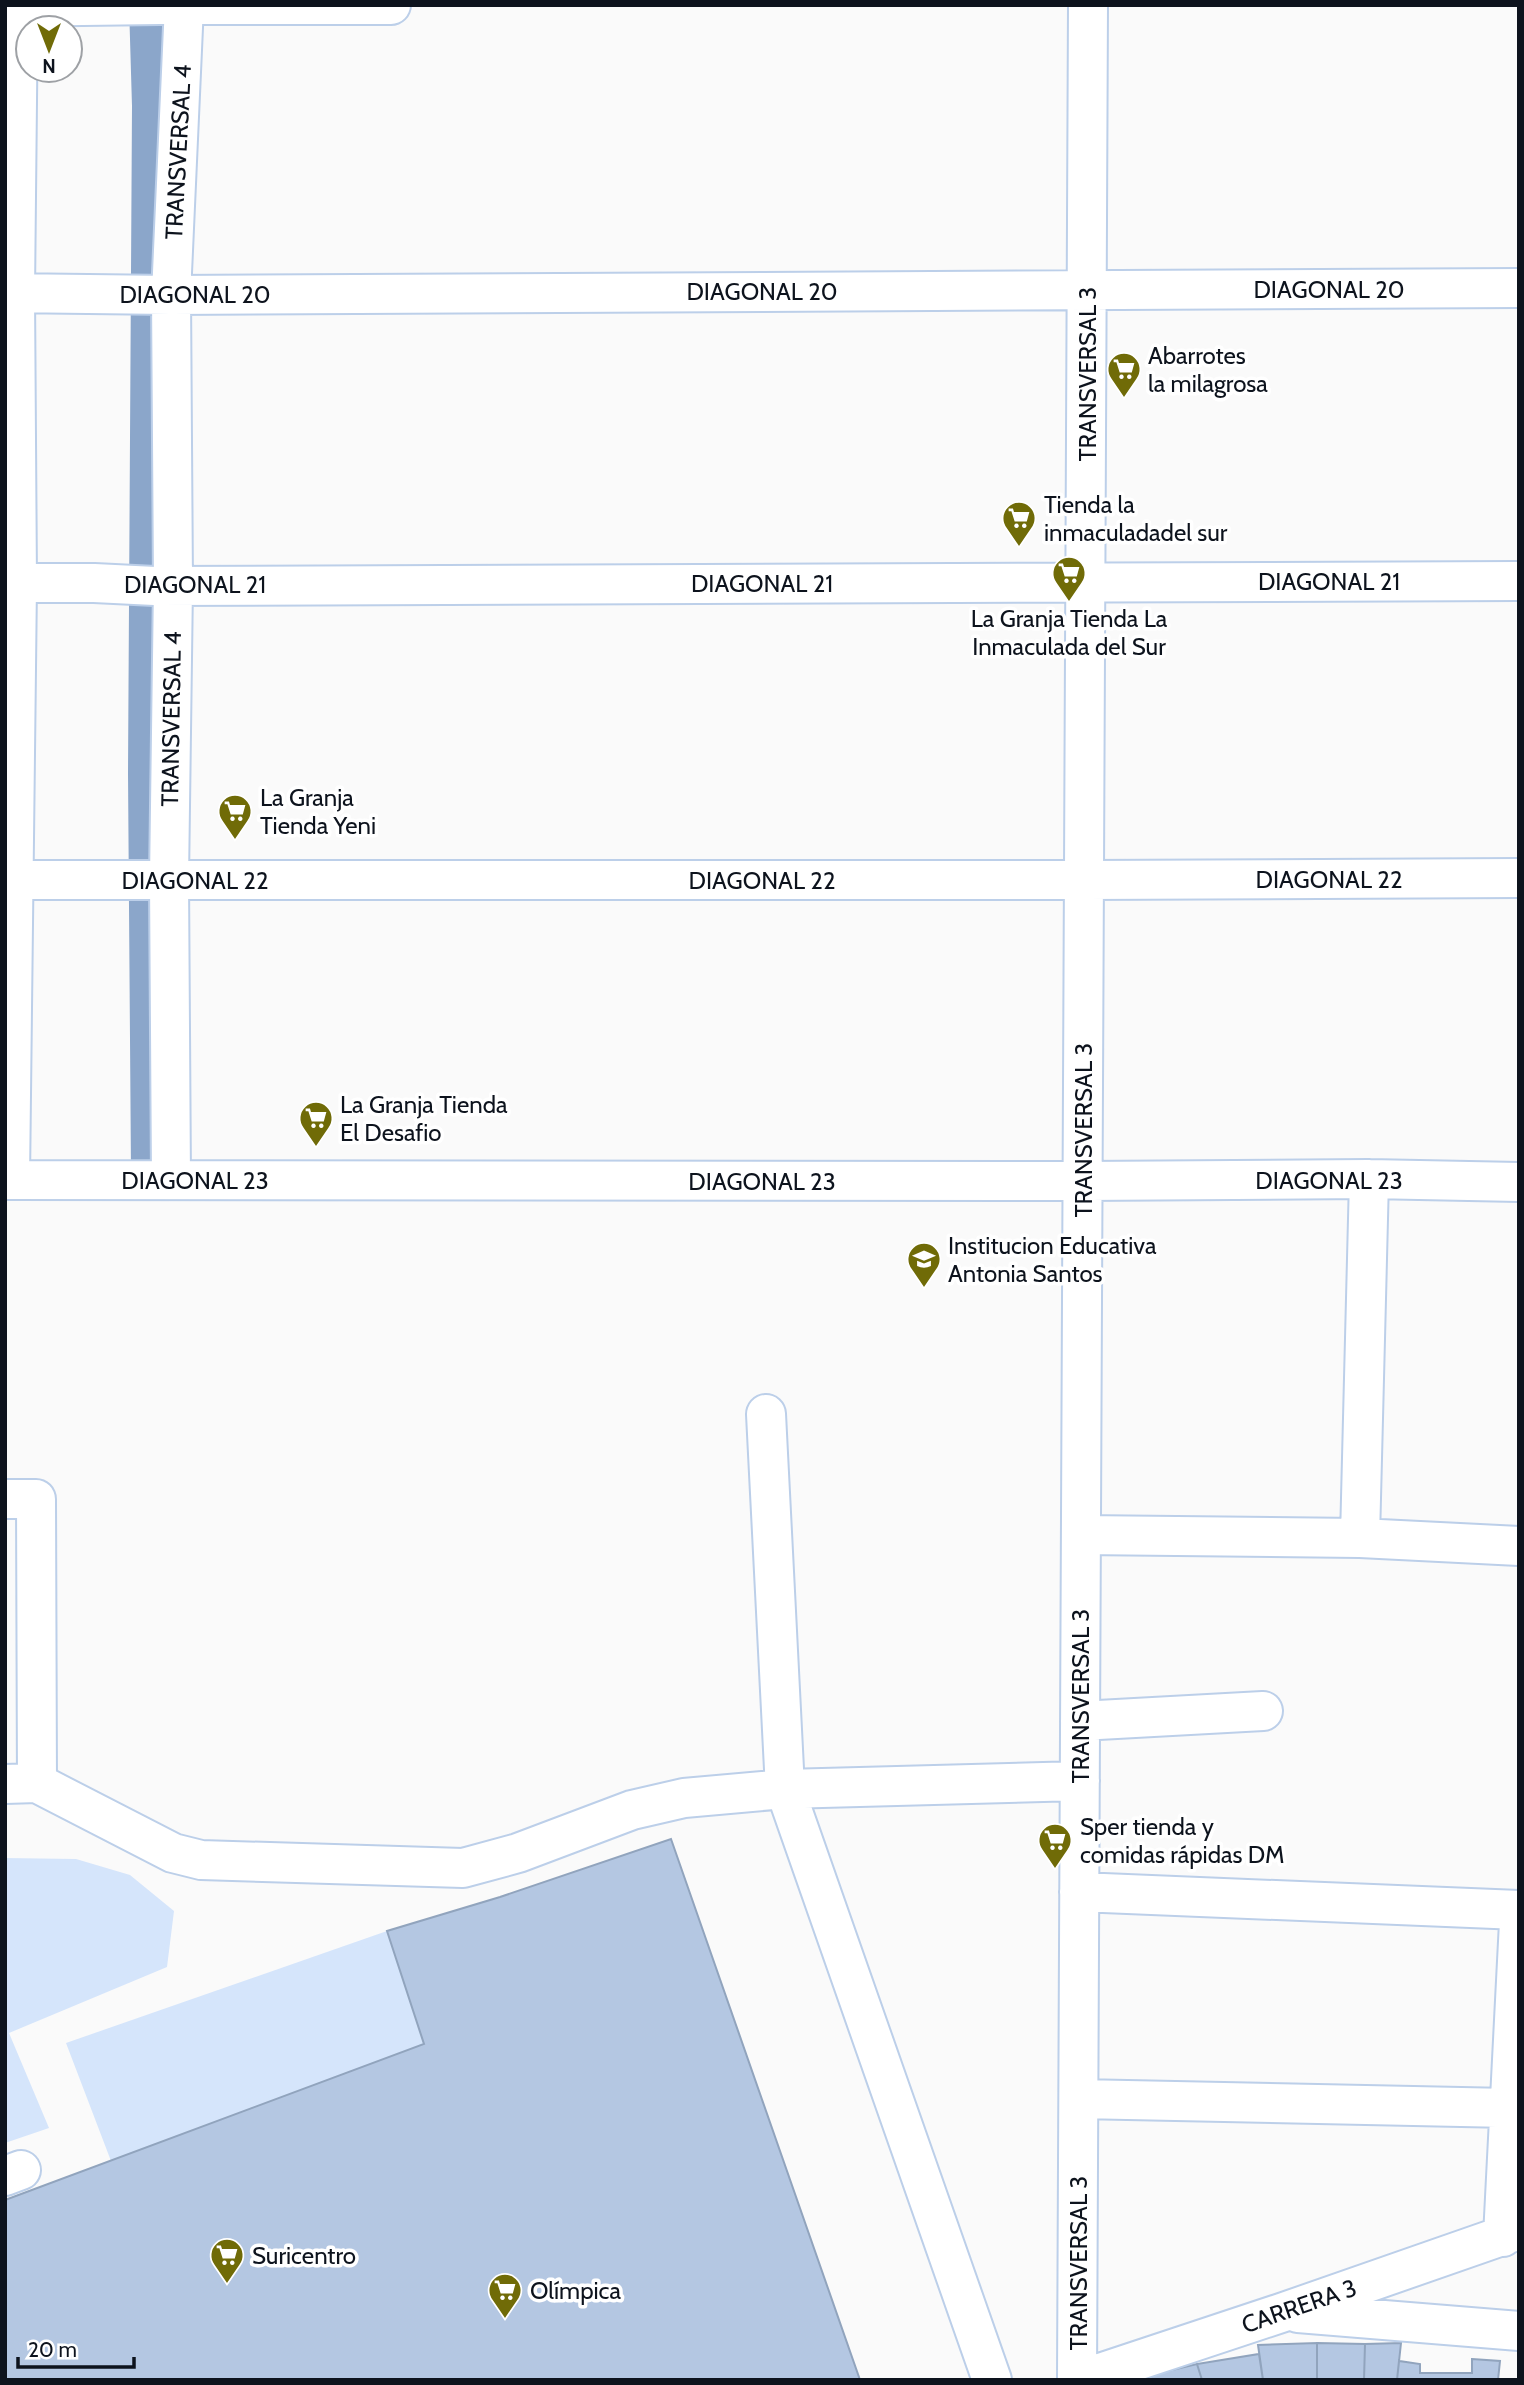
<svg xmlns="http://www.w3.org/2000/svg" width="1524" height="2385" viewBox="0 0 1524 2385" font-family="Cabin,sans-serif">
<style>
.green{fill:#d5e5fb}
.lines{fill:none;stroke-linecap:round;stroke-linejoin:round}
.canal{stroke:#8ba6ca;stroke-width:40}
.building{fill:#b4c7e2;stroke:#91a4bd;stroke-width:2}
.minor-casing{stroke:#bccfe9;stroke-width:42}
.minor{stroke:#fff;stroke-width:38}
.labels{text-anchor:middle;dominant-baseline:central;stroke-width:7;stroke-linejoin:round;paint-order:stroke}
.street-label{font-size:24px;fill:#0d131d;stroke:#fff}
.poi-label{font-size:24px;fill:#0d131d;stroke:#fff;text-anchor:start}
</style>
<rect width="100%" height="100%" fill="#fafafa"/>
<!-- green -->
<path class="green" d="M 5,1858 L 76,1859 L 130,1875 L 174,1911 L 167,1967 L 9,2033 L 49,2128 L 5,2143 Z
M 387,1931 L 424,2044 L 111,2161 L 66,2043 Z"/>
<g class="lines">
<!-- canal -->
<path class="canal" d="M 149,5 L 152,106 L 148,773 L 151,1172"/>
</g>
<!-- building -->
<path class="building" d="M 671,1839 L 860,2380 L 5,2380 L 5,2200 L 424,2044 L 387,1931 L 500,1897 Z
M 1317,2343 L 1365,2344 L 1364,2380 L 1317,2380 Z
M 1317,2343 L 1317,2380 L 1263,2380 L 1258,2345 Z
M 1401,2343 L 1397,2380 L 1364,2380 L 1365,2344 Z
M 1259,2354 L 1263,2380 L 1202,2380 L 1197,2364 Z
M 1472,2359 L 1500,2361 L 1498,2380 L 1397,2380 L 1399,2361 L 1420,2364 L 1420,2373 L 1472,2373 Z
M 1197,2364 L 1202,2380 L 1152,2380 L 1151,2375 Z"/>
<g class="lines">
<defs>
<path id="minor" d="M 164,5 L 391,5
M 5,7 L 160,5
M 5,293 L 171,295 L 1519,288
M 5,583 L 94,583 L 155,586 L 1519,581
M 5,880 L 1085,880 L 1519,878
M 5,1180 L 1083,1181 L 1369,1179 L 1519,1182
M 10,1180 L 17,583 L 15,293 L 18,5
M 171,1180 L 169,880 L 173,585 L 171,295 L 184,5
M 766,1414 L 785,1789 L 992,2380
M 5,1499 L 36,1499 L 37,1783
M 1081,1535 L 1360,1538 L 1519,1546
M 1360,1538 L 1369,1179
M 1080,1721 L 1263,1711
M 5,1784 L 37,1783 L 173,1853 L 201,1860 L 463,1868 L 518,1853 L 632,1810 L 684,1798 L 785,1789 L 1080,1781
M 1079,1892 L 1519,1910
M 1079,2099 L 1509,2108
M 5,2176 L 21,2170
M 1503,2237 L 1519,1922
M 1298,2313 L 1519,2331
M 1077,2380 L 1088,5
M 1079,2380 L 1284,2312 L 1519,2230"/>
</defs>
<!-- minor casing -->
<use href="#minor" class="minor-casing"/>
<!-- minor -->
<use href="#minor" class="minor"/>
</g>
<!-- icons -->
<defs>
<symbol id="supermarket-pin" viewBox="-11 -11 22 30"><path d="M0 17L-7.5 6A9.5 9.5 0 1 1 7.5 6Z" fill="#706b07" stroke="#fff"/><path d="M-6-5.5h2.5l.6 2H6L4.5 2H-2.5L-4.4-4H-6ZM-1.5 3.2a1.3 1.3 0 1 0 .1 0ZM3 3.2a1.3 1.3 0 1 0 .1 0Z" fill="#fff"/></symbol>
<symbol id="school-pin" viewBox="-11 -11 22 30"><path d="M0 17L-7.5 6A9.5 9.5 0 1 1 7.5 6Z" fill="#706b07" stroke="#fff"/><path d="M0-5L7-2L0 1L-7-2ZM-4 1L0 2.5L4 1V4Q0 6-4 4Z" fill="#fff"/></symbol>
</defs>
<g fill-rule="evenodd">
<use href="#supermarket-pin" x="1105" y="350" width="38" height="52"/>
<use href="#supermarket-pin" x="1000" y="499" width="38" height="52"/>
<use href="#supermarket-pin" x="1050" y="554" width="38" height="52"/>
<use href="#supermarket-pin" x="216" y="792" width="38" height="52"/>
<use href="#supermarket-pin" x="297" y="1099" width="38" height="52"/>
<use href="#school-pin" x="905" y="1240" width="38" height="52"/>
<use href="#supermarket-pin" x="1036" y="1821" width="38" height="52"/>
<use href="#supermarket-pin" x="208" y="2236" width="38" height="52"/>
<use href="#supermarket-pin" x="486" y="2271" width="38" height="52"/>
</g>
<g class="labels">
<!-- street labels -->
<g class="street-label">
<text transform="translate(178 152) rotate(-87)">TRANSVERSAL 4</text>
<text x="1329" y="289">DIAGONAL 20</text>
<text x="762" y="291">DIAGONAL 20</text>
<text x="195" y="294">DIAGONAL 20</text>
<text transform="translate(1087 374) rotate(-90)">TRANSVERSAL 3</text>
<text x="1329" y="581">DIAGONAL 21</text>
<text x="762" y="583">DIAGONAL 21</text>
<text x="195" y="584">DIAGONAL 21</text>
<text transform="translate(171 719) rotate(-89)">TRANSVERSAL 4</text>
<text x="1329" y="879">DIAGONAL 22</text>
<text x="195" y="880">DIAGONAL 22</text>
<text x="762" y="880">DIAGONAL 22</text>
<text transform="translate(1083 1130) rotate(-90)">TRANSVERSAL 3</text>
<text x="195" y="1180">DIAGONAL 23</text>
<text x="1329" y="1180">DIAGONAL 23</text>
<text x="762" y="1181">DIAGONAL 23</text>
<text transform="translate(1080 1696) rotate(-90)">TRANSVERSAL 3</text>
<text transform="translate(1078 2263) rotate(-90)">TRANSVERSAL 3</text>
<text transform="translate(1299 2306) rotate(-19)">CARRERA 3</text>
</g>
<!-- poi labels -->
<g class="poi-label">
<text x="1148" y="355">Abarrotes<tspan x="1148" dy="28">la milagrosa</tspan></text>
<text x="1044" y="504">Tienda la<tspan x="1044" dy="28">inmaculadadel sur</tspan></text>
<text x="1069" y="618" text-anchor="middle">La Granja Tienda La<tspan x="1069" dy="28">Inmaculada del Sur</tspan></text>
<text x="260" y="797">La Granja<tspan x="260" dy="28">Tienda Yeni</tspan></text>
<text x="340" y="1104">La Granja Tienda<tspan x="340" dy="28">El Desafio</tspan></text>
<text x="948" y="1245">Institucion Educativa<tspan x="948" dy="28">Antonia Santos</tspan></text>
<text x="1080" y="1826">Sper tienda y<tspan x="1080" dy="28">comidas rápidas DM</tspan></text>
<text x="252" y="2255">Suricentro</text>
<text x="530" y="2290">Olímpica</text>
</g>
</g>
<!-- border -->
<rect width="1524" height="2385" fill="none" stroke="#0d131d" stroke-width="14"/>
<!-- north arrow -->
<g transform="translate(49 49) rotate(180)"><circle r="33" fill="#ffffff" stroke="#9ea1a5" stroke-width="2"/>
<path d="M0-5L12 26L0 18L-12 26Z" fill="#706b07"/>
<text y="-10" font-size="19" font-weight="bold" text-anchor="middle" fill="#0d131d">N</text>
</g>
<!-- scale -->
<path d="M18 2357v10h116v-10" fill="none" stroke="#0d131d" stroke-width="3.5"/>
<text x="28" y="2357" font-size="21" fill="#0d131d" stroke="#ffffff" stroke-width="5" paint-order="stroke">20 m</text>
</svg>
